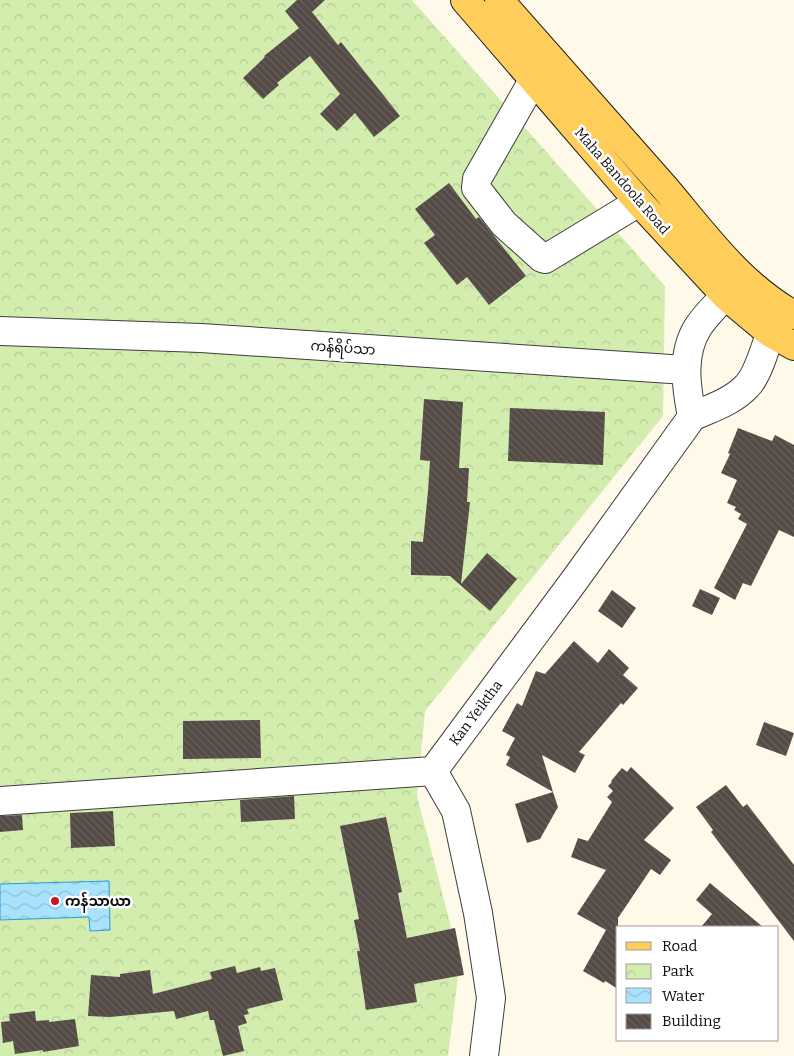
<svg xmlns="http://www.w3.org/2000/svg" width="794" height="1056" viewBox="0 0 794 1056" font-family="Bitter,'Noto Sans Myanmar',serif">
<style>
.park{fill:url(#park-crowns)}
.water{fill:url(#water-waves);stroke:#289eda}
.building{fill:url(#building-back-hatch)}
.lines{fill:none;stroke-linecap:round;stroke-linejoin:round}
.minor-casing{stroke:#3e3e3e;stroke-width:30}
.major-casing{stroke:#1c1c1c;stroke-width:30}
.minor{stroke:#fff;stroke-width:28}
.major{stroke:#ffcd59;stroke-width:28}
.poi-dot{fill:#c81629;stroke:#fff;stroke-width:2}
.labels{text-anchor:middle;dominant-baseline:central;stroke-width:5;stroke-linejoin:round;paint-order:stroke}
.street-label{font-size:14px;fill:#0b0b0b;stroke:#fff}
.poi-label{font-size:14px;font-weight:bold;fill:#0b0b0b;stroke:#fff;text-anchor:start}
</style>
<defs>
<pattern id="park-crowns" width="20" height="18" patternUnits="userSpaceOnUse" patternTransform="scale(1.25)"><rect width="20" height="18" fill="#d3edaf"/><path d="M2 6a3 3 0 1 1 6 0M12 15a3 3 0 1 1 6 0" fill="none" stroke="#b4ca95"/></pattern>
<pattern id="water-waves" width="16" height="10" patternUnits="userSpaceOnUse" patternTransform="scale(1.25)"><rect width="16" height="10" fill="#a8e2fc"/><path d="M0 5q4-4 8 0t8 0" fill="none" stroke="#8fc1d7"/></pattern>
<pattern id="building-back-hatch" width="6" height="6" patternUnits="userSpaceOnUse" patternTransform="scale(1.25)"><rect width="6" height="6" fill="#554b46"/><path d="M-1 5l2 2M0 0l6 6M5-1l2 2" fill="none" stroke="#68605c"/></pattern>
</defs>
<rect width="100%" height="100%" fill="#fff9e9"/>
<!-- park -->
<path class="park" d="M 0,0 L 412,0 L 665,286 L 663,416 L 425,711 L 417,796 L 460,961 L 448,1056 L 0,1056 Z"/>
<!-- water -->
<path class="water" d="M 109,881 L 110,930 L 90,931 L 89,917 L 0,920 L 0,884 Z"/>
<!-- building -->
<path class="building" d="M 297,0 L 325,0 L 312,12 L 338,45 L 341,42 L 400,116 L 374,137 L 355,113 L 337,131 L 320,114 L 340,94 L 310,56 L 277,83 L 279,85 L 263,99 L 243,78 L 265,57 L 264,56 L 299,28 L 285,11 Z
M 449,183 L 476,219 L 479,217 L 526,276 L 489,305 L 467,277 L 457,285 L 424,243 L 435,235 L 415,209 Z
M 424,399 L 463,402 L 459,468 L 469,468 L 467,502 L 470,502 L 461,584 L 487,553 L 517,579 L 490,611 L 450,576 L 411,575 L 411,541 L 423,542 L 428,491 L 430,461 L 420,460 Z
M 510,408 L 605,412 L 603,465 L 508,461 Z
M 738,428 L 772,441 L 775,435 L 794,445 L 794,537 L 779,530 L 751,586 L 743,583 L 735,600 L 714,588 L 747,524 L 738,519 L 741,514 L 734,510 L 736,507 L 727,503 L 737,480 L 721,473 L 730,454 L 728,453 Z
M 700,589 L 720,598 L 712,615 L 692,606 Z
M 612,590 L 636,608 L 622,628 L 598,611 Z
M 574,641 L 598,663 L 609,649 L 629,668 L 623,675 L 638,688 L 623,705 L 621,703 L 579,752 L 585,755 L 575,773 L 542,755 L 553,792 L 506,765 L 510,757 L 506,755 L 515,738 L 502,731 L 517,703 L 522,706 L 536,671 L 545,674 Z
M 260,720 L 261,758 L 183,759 L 183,721 Z
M 764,722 L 794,733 L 786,756 L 756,745 Z
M 631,767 L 674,808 L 644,840 L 671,860 L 660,875 L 651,869 L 618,918 L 618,989 L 605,981 L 604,983 L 583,971 L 606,930 L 577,914 L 606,870 L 571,857 L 578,838 L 588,841 L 612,802 L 607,797 L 613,791 L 608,786 L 612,782 L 611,781 L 622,768 L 627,772 Z
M 726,785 L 743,807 L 747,804 L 794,865 L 794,941 L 711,832 L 713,830 L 696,807 Z
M 553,792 L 558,807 L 540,839 L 527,843 L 515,804 Z
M 294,796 L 295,819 L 241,822 L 240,800 Z
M 113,811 L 115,846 L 71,848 L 70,813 Z
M 22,815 L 23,830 L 0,832 L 0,816 Z
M 386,817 L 402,892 L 398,893 L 407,938 L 455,928 L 464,975 L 414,984 L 417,1002 L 366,1010 L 357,951 L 360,951 L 354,920 L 359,919 L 340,826 Z
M 710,883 L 763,927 L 701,927 L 712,914 L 696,900 Z
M 235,966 L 237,973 L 260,967 L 261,971 L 275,968 L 283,1000 L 247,1009 L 249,1014 L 244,1015 L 247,1023 L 238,1026 L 244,1051 L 223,1056 L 214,1020 L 210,1020 L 208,1011 L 176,1019 L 174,1011 L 110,1017 L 88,1016 L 91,975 L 120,977 L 120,974 L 150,970 L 153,994 L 212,979 L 210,972 Z
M 35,1011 L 36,1021 L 49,1020 L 49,1022 L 75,1019 L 79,1046 L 43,1052 L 43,1050 L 15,1054 L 13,1041 L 3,1043 L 1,1022 L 10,1021 L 9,1014 Z"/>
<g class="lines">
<defs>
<path id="minor" d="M 534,79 L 477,179 L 476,188 L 504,224 L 542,258 L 545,259 L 639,202
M 0,331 L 201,338 L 686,370
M 692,417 C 686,386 681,354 698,327 C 710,309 728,294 743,278
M 692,417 C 711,408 732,402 747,386 C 761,372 770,330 778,310
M 0,801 L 433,771
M 484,1056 L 491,998 L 478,913 L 456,811 L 433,771 L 574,581 L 692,417"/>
<path id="major" d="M 465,0 L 639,202 L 726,296 L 769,332 L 794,346
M 499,0 C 554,63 610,125 665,188 C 704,234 740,285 794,315"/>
</defs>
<!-- minor casing -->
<use href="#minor" class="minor-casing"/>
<!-- major casing -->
<use href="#major" class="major-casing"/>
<!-- minor -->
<use href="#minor" class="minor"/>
<!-- major -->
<use href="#major" class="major"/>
</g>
<!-- markers -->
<circle class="poi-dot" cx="55" cy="901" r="5"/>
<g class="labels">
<!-- street labels -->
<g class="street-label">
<text transform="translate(622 181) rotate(49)">Maha Bandoola Road</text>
<text transform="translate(343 348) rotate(4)">ကန်ရိပ်သာ</text>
<text transform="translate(476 713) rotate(-53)">Kan Yeiktha</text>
</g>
<!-- poi labels -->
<g class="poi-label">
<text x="65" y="901">ကန်သာယာ</text>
</g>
</g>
<!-- legend -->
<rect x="616" y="926" width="162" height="115" fill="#ffffff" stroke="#9d9d9d"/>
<rect x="626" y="942" width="25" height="8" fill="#ffcd59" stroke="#9d9d9d"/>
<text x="662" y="951" font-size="15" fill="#0b0b0b">Road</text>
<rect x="626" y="964" width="25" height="15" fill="url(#park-crowns)" stroke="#9d9d9d"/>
<text x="662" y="976" font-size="15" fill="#0b0b0b">Park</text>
<rect x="626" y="988" width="25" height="15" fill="url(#water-waves)" stroke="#9d9d9d"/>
<text x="662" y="1001" font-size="15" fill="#0b0b0b">Water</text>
<rect x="626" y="1014" width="25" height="15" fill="url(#building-back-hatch)" stroke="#9d9d9d"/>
<text x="662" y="1026" font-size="15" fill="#0b0b0b">Building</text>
</svg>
